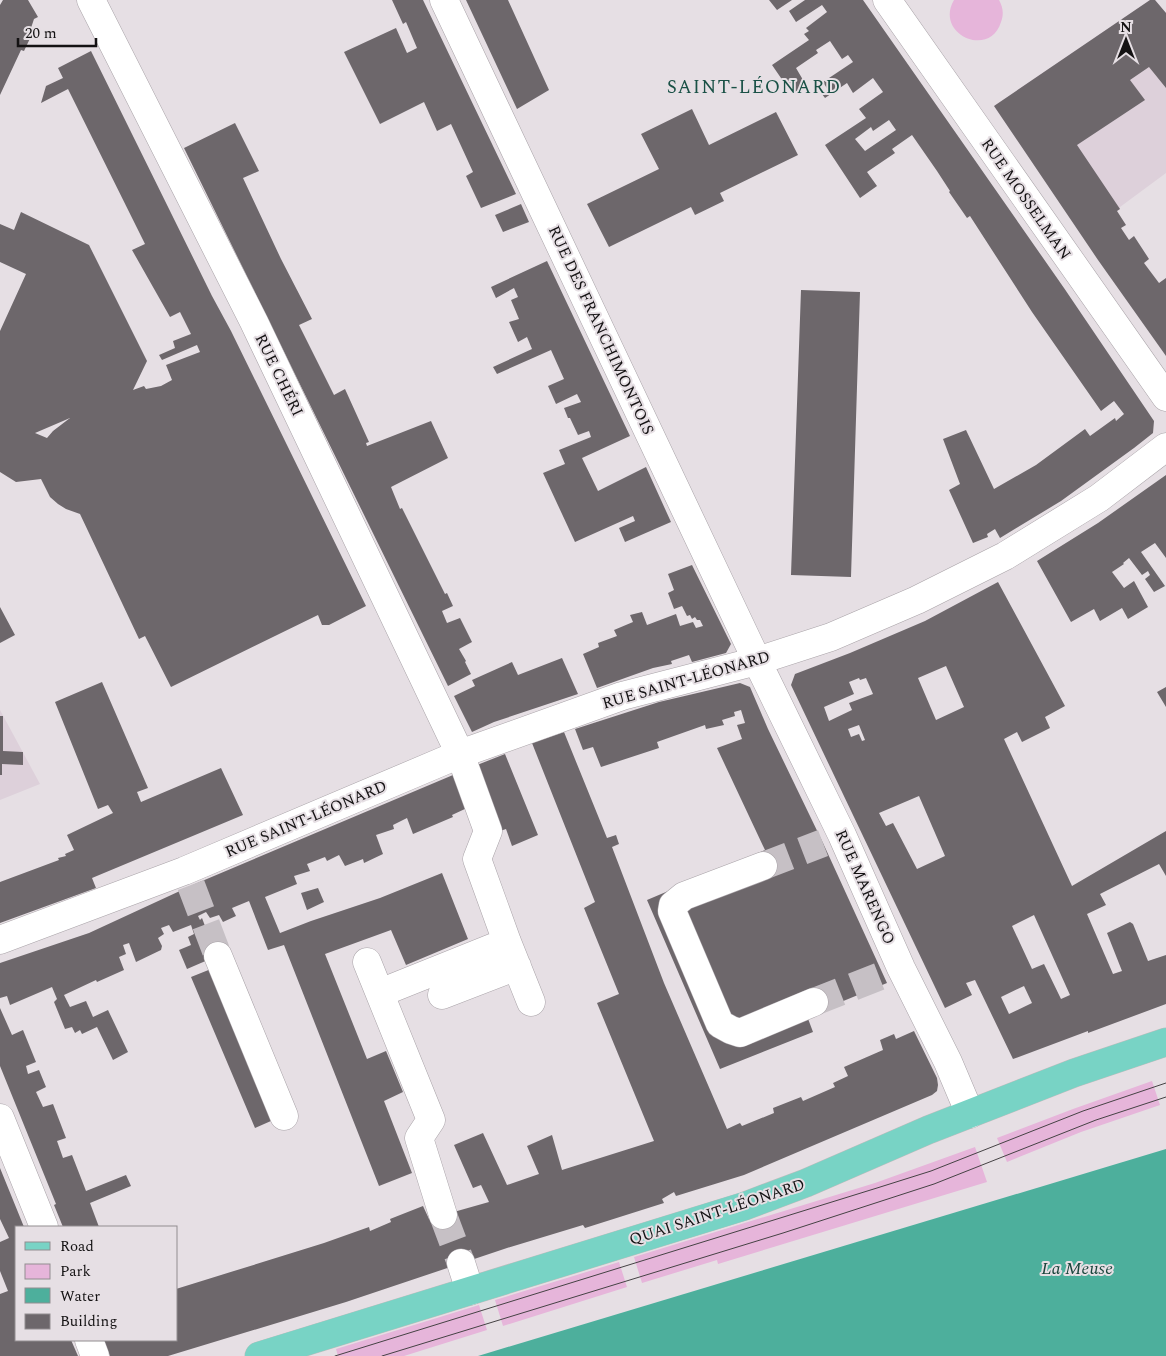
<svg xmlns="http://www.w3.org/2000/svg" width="1166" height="1356" viewBox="0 0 1166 1356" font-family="Spectral,serif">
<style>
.built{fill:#ddd0da}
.green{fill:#e6b5da}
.water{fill:#4daf9c}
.building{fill:#6d676b;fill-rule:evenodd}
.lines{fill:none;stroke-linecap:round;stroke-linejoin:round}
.minor-tunnel{stroke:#c6c0c5;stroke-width:28;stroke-dasharray:28 14;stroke-linecap:butt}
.minor-casing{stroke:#a9a3a8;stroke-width:29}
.major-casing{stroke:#bdbdbd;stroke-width:29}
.minor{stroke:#fff;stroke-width:28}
.major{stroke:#78d3c5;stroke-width:28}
.tram{stroke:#454244;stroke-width:1}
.labels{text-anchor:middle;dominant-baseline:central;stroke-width:4;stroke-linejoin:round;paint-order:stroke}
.street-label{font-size:16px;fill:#141213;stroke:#e6dfe4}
.water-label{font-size:18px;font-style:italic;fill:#19453c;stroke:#e6dfe4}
.quarter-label{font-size:19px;letter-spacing:1px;fill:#1a5146;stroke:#e6dfe4}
</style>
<rect width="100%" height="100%" fill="#e6dfe4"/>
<!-- built -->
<path class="built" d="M 1150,0 L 1155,0 L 1166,13 L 1166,173 L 1120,207 L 1120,209 L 1082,235 L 994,106 Z
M 0,710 L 40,784 L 0,800 Z"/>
<!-- green -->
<path class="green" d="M 954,0 L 999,0 C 1003,7 1004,14 1001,22 C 990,59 934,34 954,0 Z
M 1152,1081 L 1160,1105 L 1081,1132 L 1007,1162 L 997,1138 L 1073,1109 Z
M 975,1147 L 987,1182 L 718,1264 L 717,1260 L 642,1283 L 634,1257 L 875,1183 Z
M 619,1262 L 627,1287 L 503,1326 L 495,1300 Z
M 479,1305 L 487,1330 L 404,1356 L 338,1356 L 336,1349 Z"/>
<!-- water -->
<path class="water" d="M 1166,1149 L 1166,1356 L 478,1356 Z"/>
<!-- building -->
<path class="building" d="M 3,0 L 28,0 L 38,17 L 34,19 L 31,28 L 34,30 L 24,51 L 21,50 L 0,95 L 0,5 Z
M 392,0 L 423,0 L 516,194 L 481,208 L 466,176 L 473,172 L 451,124 L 437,131 L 424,102 L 380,124 L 344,52 L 396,28 L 407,53 L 417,48 L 406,22 L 403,24 Z
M 466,0 L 508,0 L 549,90 L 517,109 Z
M 769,0 L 792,0 L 777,10 Z
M 805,0 L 863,0 L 1064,288 L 1154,421 L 1153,433 L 1134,448 L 1061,501 L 1000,538 L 995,529 L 987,534 L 988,537 L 973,543 L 949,490 L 960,484 L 943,439 L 966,430 L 994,489 L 1036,465 L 1085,429 L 1090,436 L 1115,418 L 1116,421 L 1124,414 L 1114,401 L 1101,411 L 1032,312 L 970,216 L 967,218 L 949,192 L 950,191 L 937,171 L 912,135 L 892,149 L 895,153 L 867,172 L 877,186 L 860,198 L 825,145 L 866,118 L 859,109 L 883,92 L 873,78 L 853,93 L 847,83 L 825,98 L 822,94 L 828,90 L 823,82 L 853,62 L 848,55 L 842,59 L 830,41 L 816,50 L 818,53 L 796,68 L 806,85 L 792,94 L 772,65 L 809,40 L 804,34 L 809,31 L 806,28 L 827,12 L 822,5 L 796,22 L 789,11 ZM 889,120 L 896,130 L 865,151 L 855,139 L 871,127 L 873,131 Z
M 1150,0 L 1155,0 L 1166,13 L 1166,88 L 1149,67 L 1130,80 L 1145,100 L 1077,145 L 1120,209 L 1117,211 L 1126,225 L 1121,228 L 1129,240 L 1134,236 L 1149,259 L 1144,263 L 1159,283 L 1166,278 L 1166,356 L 1098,260 L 994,106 Z
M 91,51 L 212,296 L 231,331 L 366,606 L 329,625 L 322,625 L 318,615 L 171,687 L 145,636 L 139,639 L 80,514 L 66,509 L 58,504 L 50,497 L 41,479 L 16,482 L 0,472 L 0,331 L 26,274 L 0,262 L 0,224 L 14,230 L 21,212 L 89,245 L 147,361 L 133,390 L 144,386 L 146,389 L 161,386 L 172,380 L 166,365 L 200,352 L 197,345 L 162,360 L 159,355 L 175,348 L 173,341 L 191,334 L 180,312 L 170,317 L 132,250 L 145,244 L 68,89 L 41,103 L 46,86 L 63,78 L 58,68 ZM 70,418 L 53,431 L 47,438 L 35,433 Z
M 692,109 L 709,145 L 776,112 L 798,155 L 720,193 L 724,201 L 695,215 L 691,207 L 609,247 L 587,204 L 659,169 L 641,134 Z
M 235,123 L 259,171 L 243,178 L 281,259 L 312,319 L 299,325 L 334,395 L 345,389 L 369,442 L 366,443 L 367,446 L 431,421 L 448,458 L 391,487 L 400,509 L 402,508 L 445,594 L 447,593 L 453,606 L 442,611 L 447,623 L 460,618 L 472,642 L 459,649 L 466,661 L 465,662 L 471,674 L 448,686 L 184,148 Z
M 521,204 L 529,222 L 503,232 L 495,215 Z
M 547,261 L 630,436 L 582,458 L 598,491 L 646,467 L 671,522 L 625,542 L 619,528 L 635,521 L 633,516 L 575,542 L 543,473 L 565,464 L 559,450 L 591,437 L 589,431 L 578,435 L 570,418 L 568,418 L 564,408 L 581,402 L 577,394 L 556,404 L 548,386 L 564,379 L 551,350 L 497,374 L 493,367 L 532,349 L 527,337 L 518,342 L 509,322 L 519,319 L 511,300 L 518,297 L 514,288 L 496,298 L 491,287 Z
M 801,290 L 860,292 L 851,577 L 791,575 Z
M 1166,475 L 1166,558 L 1155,543 L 1141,552 L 1165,586 L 1154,592 L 1145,579 L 1150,575 L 1148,571 L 1142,575 L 1129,558 L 1123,563 L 1124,564 L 1112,572 L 1124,588 L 1134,581 L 1148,607 L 1128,619 L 1122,608 L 1100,621 L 1094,609 L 1071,622 L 1037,561 L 1098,523 Z
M 692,565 L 731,644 L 726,653 L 692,662 L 689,655 L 671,661 L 672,664 L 653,668 L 597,688 L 583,654 L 599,647 L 598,643 L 617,636 L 614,630 L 633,622 L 630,615 L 642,612 L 647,625 L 676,614 L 680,626 L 693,622 L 696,628 L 703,626 L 700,620 L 697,620 L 695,617 L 692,619 L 690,615 L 687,616 L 682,606 L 674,609 L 668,593 L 674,590 L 668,574 Z
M 998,582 L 1065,706 L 1045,717 L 1050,728 L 1022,742 L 1017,732 L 1004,739 L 1072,886 L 1166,831 L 1166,876 L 1159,864 L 1100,894 L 1106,905 L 1087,914 L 1113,974 L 1122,971 L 1107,933 L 1130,922 L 1133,924 L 1148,961 L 1166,955 L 1166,1004 L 1088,1033 L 1088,1031 L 1013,1059 L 975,980 L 966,983 L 972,995 L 945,1008 L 791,685 L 795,674 L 850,653 L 925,621 ZM 946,666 L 964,707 L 936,720 L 918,678 ZM 859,678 L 860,680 L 866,678 L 873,694 L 849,703 L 852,710 L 829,721 L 824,707 L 854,694 L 849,682 ZM 859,725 L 865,740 L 862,741 L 859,734 L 851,737 L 848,729 ZM 919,796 L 945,856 L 917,869 L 893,823 L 886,826 L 879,813 ZM 1034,915 L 1070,995 L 1061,999 L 1044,964 L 1032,969 L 1012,926 ZM 1024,986 L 1032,1003 L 1009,1014 L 1001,997 Z
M 0,607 L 15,635 L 0,643 Z
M 562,658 L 578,694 L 494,722 L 472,732 L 454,696 L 475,686 L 472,680 L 512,662 L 518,675 Z
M 102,682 L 148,788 L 137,792 L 141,802 L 221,768 L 243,815 L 92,878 L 96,888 L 0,923 L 0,882 L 59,860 L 58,858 L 66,856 L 65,854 L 74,850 L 67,835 L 113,813 L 108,805 L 98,809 L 55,702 Z
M 740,683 L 750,687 L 768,729 L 823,843 L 887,983 L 807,1016 L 813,1032 L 720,1069 L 647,900 L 765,850 L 717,748 L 742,739 L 737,725 L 745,723 L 741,710 L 734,712 L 735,716 L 722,720 L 724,725 L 706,729 L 705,725 L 657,742 L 659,748 L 601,767 L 593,747 L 583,750 L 575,729 L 659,702 Z
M 1166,687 L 1166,707 L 1157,692 Z
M 0,716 L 3,716 L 3,751 L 23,752 L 23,765 L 2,764 L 2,775 L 0,775 Z
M 564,732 L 607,838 L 616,835 L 619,844 L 612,847 L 664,983 L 727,1129 L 740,1123 L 742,1126 L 774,1113 L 773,1108 L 801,1097 L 803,1101 L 835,1087 L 833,1083 L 848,1076 L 844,1067 L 883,1050 L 880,1040 L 894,1034 L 896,1039 L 914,1031 L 937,1078 L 938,1085 L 937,1091 L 932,1095 L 744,1175 L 676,1196 L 674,1192 L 662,1199 L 664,1203 L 585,1228 L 583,1225 L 507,1248 L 346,1302 L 168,1356 L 110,1356 L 103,1340 L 176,1340 L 176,1289 L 324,1243 L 369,1227 L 370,1231 L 391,1222 L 390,1219 L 423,1206 L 429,1219 L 489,1202 L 481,1185 L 473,1188 L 454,1145 L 483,1133 L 507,1185 L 539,1174 L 527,1146 L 552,1135 L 562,1170 L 654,1141 L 597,1003 L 619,994 L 584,908 L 595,902 L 532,743 Z
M 505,754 L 538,835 L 512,846 L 506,829 L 497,832 L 472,767 Z
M 453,775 L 467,808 L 452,815 L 453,817 L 413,834 L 407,818 L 393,825 L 394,829 L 376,835 L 383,854 L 364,863 L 363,859 L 345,866 L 339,855 L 327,861 L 325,857 L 307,864 L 310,871 L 294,876 L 297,884 L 265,897 L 280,933 L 311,921 L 380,898 L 442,873 L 468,939 L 406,965 L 391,930 L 325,954 L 367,1059 L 386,1051 L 403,1092 L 384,1101 L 412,1173 L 379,1186 L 284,945 L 268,950 L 249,901 L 232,908 L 236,916 L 223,922 L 219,915 L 210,918 L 206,912 L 198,916 L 200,920 L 202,918 L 205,926 L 202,928 L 207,938 L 216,934 L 224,953 L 187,969 L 179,950 L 191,945 L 188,937 L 194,934 L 191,925 L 173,932 L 169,925 L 161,928 L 164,934 L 158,938 L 162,946 L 161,950 L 136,962 L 129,943 L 123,945 L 126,954 L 119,957 L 124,970 L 97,982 L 96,980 L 64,995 L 70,1007 L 86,1001 L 93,1017 L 108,1010 L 128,1052 L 113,1060 L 97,1027 L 82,1034 L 80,1030 L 75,1033 L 72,1027 L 65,1029 L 54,1002 L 57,999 L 52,987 L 10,1005 L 7,996 L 0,998 L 0,963 L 89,933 L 195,884 Z
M 318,888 L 324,902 L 307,910 L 301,893 Z
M 216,967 L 280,1117 L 255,1128 L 191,977 Z
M 0,1008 L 12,1035 L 23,1030 L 36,1062 L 26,1066 L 28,1074 L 39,1070 L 46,1087 L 36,1092 L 43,1107 L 53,1104 L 66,1138 L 57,1141 L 63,1158 L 72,1155 L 86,1191 L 126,1175 L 131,1186 L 90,1203 L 99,1227 L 63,1227 L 54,1205 L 56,1204 L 0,1066 Z
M 0,1168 L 24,1227 L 16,1227 L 16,1340 L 71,1340 L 78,1356 L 0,1356 L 0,1294 L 8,1291 L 0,1271 L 0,1242 L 9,1238 L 0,1219 Z"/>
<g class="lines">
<!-- minor-tunnel -->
<path class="minor-tunnel" d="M 763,866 L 823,843
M 191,885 L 218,956
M 814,1002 L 883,975
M 443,1215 L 461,1263"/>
<defs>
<path id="minor" d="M 91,0 L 254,322 L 460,754 L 488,831 L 477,859 L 507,942 L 531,1002
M 444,0 L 757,661 L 842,835 L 901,968 L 948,1062 L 970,1114
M 887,0 L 1166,397
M 763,866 L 684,896 L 673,905 L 672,911 L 720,1024 L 731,1030 L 740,1033 L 814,1002
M 0,940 L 184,871 L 460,754 L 622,696 L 757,661 L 831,637 L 917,600 L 1005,556 L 1099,498 L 1166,447
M 218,956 L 284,1116
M 367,962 L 431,1120 L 419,1138 L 443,1215
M 380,993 L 507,942
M 442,995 L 517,966
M 0,1118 L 44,1227
M 461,1263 L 470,1291
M 89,1340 L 95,1356"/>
<path id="major" d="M 259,1356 L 745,1206 L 806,1183 L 928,1130 L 1074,1073 L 1166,1042"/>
</defs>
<!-- minor casing -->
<use href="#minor" class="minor-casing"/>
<!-- major casing -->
<use href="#major" class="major-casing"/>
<!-- minor -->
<use href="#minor" class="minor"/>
<!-- major -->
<use href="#major" class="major"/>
<!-- tram -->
<path class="tram" d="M 335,1356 L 877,1188 L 931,1171 L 1083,1111 L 1166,1083
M 382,1356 L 783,1233 L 934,1184 L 1096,1120 L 1166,1097"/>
</g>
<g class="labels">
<!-- street labels -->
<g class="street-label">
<text transform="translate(1026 199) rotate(55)">RUE MOSSELMAN</text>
<text transform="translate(601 330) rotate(65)">RUE DES FRANCHIMONTOIS</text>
<text transform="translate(279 375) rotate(64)">RUE CHÉRI</text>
<text transform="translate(686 680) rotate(-16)">RUE SAINT-LÉONARD</text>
<text transform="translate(306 819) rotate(-23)">RUE SAINT-LÉONARD</text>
<text transform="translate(865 887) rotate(66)">RUE MARENGO</text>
<text transform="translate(717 1212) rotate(-18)">QUAI SAINT-LÉONARD</text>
</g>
<!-- water labels -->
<g class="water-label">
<text x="1077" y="1268">La Meuse</text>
</g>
<!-- quarter labels -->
<g class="quarter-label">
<text x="754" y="87">SAINT-LÉONARD</text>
</g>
</g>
<!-- legend -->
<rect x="15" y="1226" width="162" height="115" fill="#e6dfe4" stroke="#928d90"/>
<rect x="25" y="1242" width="25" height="8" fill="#78d3c5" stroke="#928d90"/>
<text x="60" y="1251" font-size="15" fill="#141213">Road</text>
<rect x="25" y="1264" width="25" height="15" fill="#e6b5da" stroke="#928d90"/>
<text x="60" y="1276" font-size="15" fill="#141213">Park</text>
<rect x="25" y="1288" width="25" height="15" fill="#4daf9c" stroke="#928d90"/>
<text x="60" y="1301" font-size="15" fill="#141213">Water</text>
<rect x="25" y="1314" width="25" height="15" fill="#6d676b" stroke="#928d90"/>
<text x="60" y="1326" font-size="15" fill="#141213">Building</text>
<!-- north arrow -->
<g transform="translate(1126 40)" stroke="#e6dfe4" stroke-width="4" paint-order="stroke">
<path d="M0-4L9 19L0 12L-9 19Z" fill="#141213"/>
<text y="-8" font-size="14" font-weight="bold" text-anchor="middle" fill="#141213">N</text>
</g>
<!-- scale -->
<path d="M18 38v8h78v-8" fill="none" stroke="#141213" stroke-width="2.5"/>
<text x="25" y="38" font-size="15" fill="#141213" stroke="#e6dfe4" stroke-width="4" paint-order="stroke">20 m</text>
</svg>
